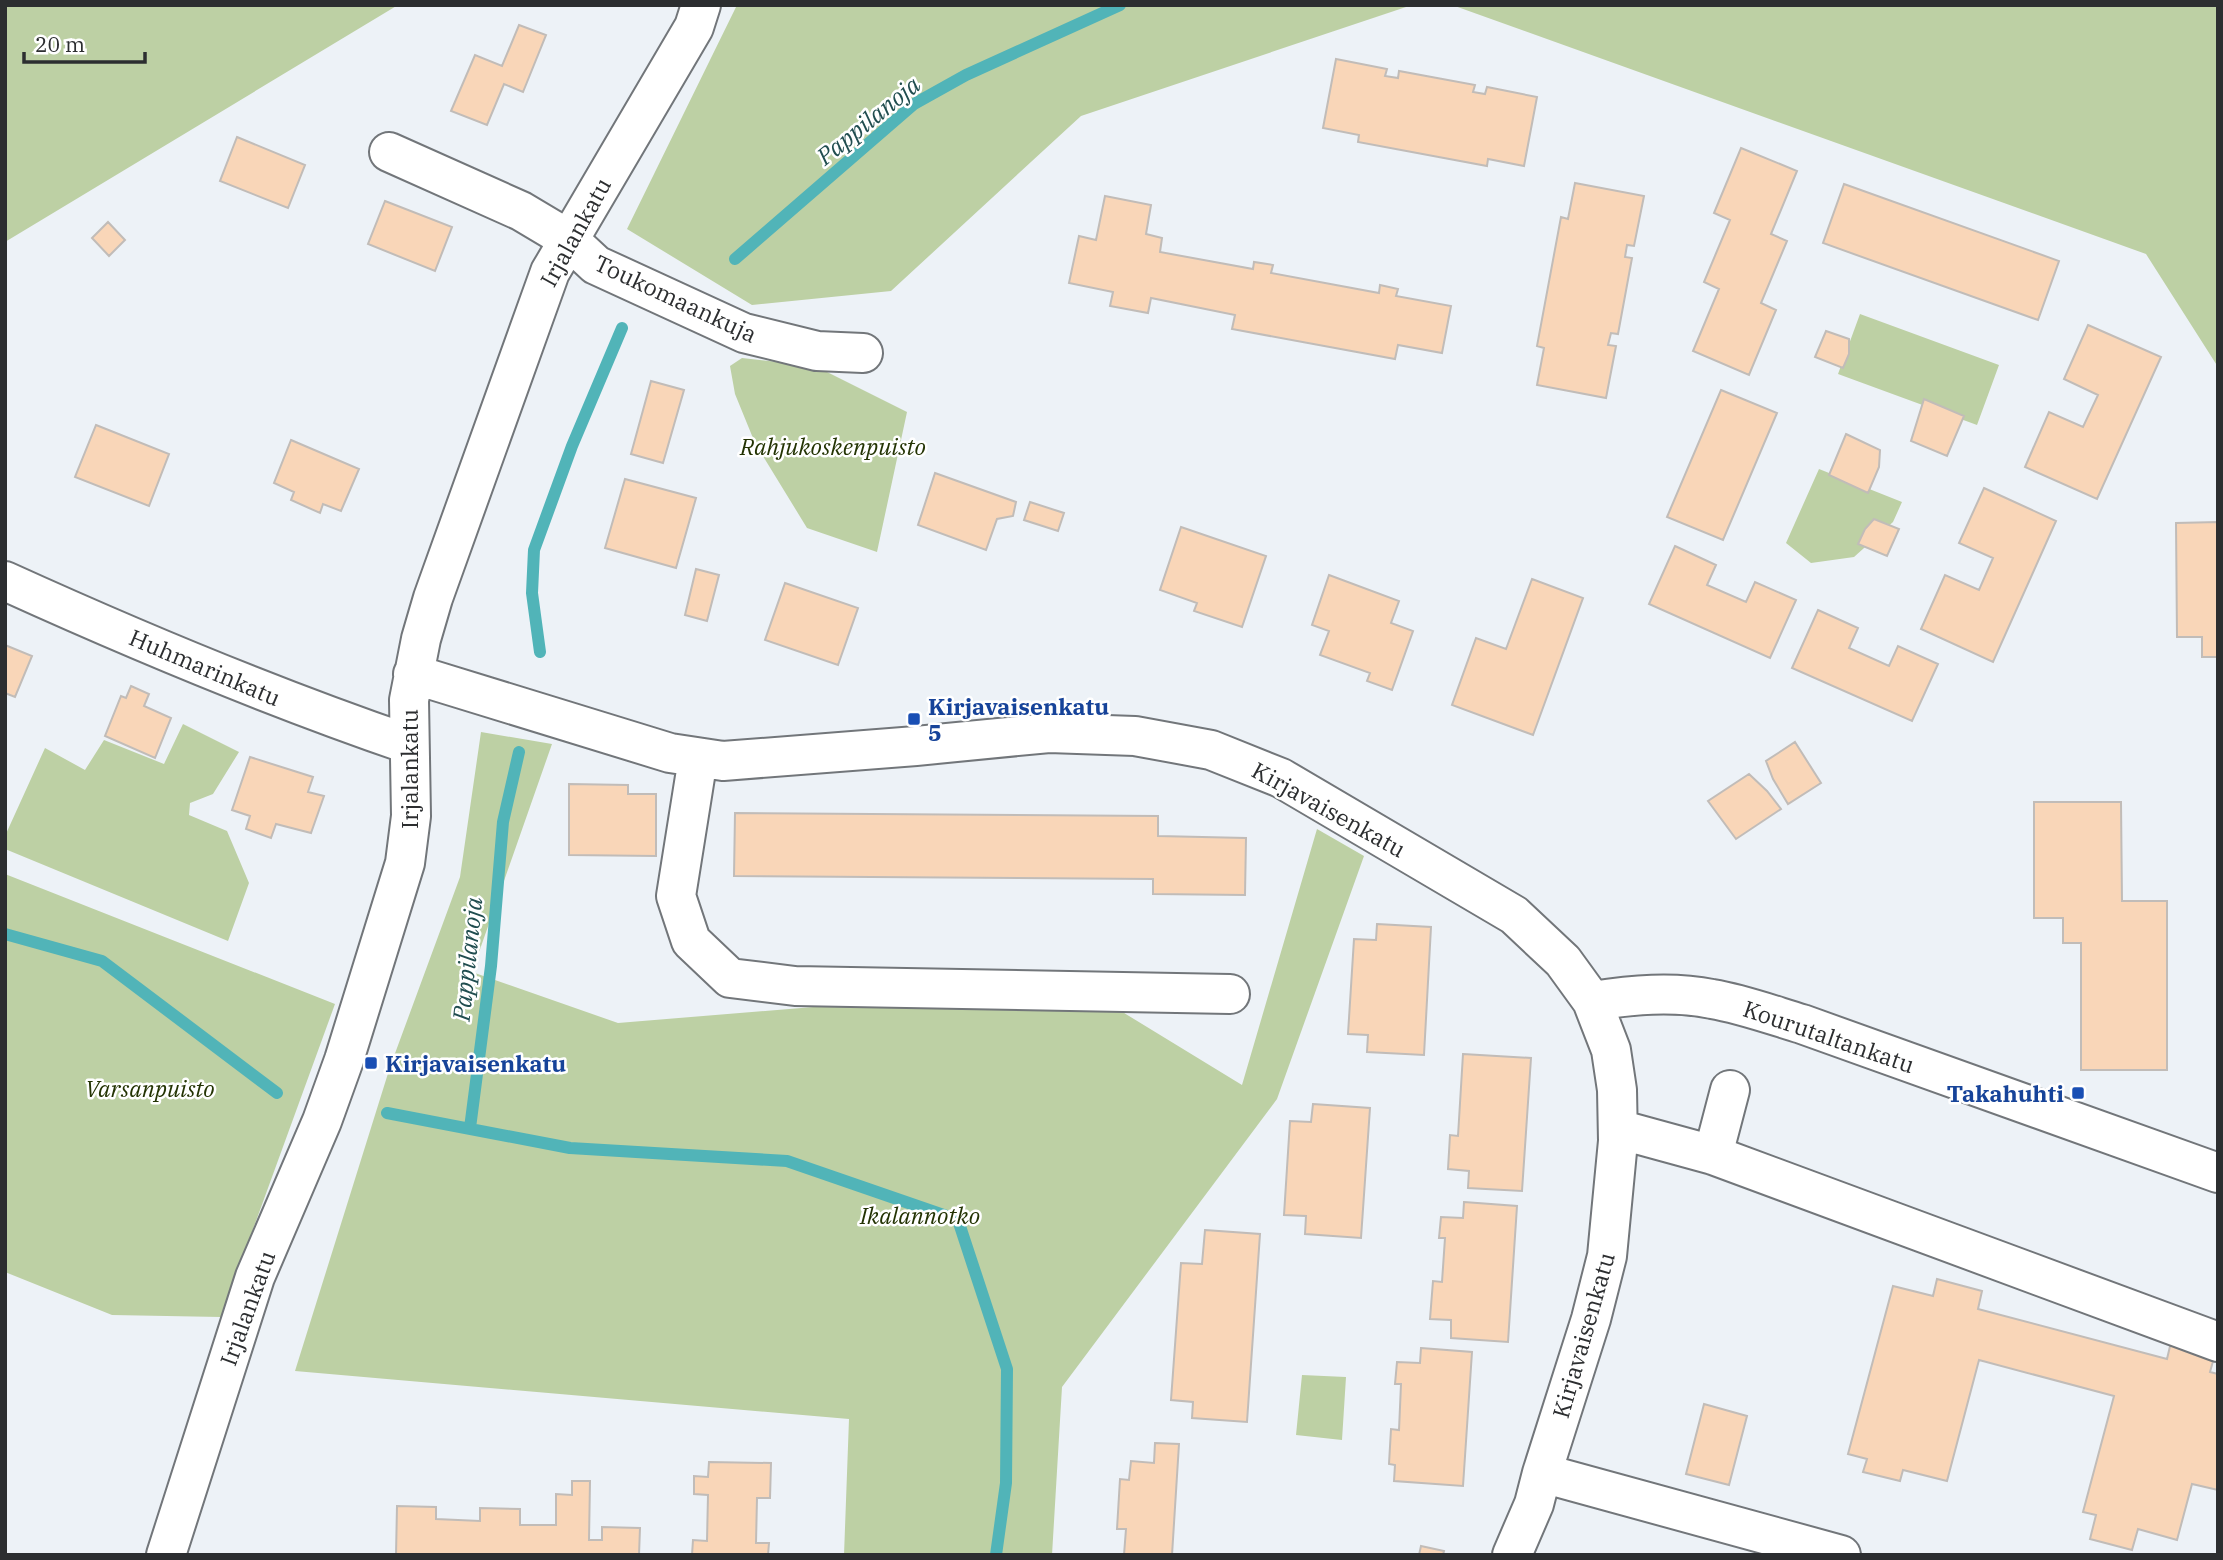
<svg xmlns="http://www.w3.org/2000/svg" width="2223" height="1560" viewBox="0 0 2223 1560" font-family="'IBM Plex Serif',serif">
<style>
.green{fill:#bdd0a4}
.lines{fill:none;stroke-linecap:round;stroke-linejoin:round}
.stream{stroke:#51b4b8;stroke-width:12}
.building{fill:#f9d6b8;stroke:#c1bcb8;stroke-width:2}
.minor-casing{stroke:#72767a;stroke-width:42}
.minor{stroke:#fff;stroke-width:38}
.transit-dot{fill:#1a4fb4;stroke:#fff;stroke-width:2.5}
.labels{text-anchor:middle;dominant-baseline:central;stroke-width:5;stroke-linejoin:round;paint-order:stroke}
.street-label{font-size:23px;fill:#2c2e30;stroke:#fff}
.park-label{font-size:23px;font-style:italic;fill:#233303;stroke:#fff}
.transit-label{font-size:23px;font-weight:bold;fill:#164399;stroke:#fff;text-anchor:start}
.water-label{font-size:24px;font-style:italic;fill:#204d4f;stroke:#fff}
</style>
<rect width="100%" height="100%" fill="#edf2f7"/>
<!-- green -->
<path class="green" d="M 5,5 L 398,5 L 5,242 Z
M 737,5 L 1412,5 L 1081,116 L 891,291 L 752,305 L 627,229 Z
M 1452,5 L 2218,5 L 2218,367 L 2146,254 Z
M 1860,314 L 1999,365 L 1977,425 L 1838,374 Z
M 742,358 L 815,366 L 907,412 L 877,552 L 807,528 L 755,443 L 735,394 L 730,366 Z
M 1819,469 L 1902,502 L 1893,522 L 1854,557 L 1811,563 L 1786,543 Z
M 183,724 L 239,752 L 213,794 L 190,803 L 189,815 L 227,831 L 249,883 L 228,941 L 5,849 L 5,836 L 45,748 L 85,770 L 104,740 L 164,764 Z
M 481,732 L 552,744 L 472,972 L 618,1023 L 946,996 L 1111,1005 L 1242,1085 L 1317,829 L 1364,856 L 1277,1099 L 1062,1387 L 1052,1555 L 844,1555 L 849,1419 L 295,1371 L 390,1067 L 460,877 Z
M 5,874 L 335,1004 L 221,1317 L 112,1315 L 5,1272 Z
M 1302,1375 L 1346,1377 L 1342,1440 L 1296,1435 Z"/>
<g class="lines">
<!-- stream -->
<path class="stream" d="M 735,259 L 914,104 L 966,75 L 1120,5
M 540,652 L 532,593 L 534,550 L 572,446 L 622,328
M 5,934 L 102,961 L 277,1093
M 387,1113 L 570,1148 L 787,1161 L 958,1220 L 1007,1369 L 1006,1483 L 996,1555
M 470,1128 L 491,966 L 503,822 L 519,752"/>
</g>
<!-- building -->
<path class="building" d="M 519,25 L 546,35 L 523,92 L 504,84 L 487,125 L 451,111 L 475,55 L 502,66 Z
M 1336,59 L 1387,69 L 1385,76 L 1398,78 L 1399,71 L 1475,85 L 1473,92 L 1485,94 L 1487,87 L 1537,97 L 1524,166 L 1488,159 L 1487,166 L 1358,142 L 1359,135 L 1323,128 Z
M 237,137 L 305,165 L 288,208 L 220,181 Z
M 1741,148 L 1797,171 L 1771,234 L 1787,241 L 1761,303 L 1776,310 L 1749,375 L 1693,351 L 1719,289 L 1704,282 L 1730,220 L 1714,213 Z
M 1575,183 L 1644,196 L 1634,246 L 1627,245 L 1625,257 L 1632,258 L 1618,334 L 1611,333 L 1608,345 L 1616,346 L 1606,398 L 1537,385 L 1544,348 L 1537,346 L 1561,217 L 1568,219 Z
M 1844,184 L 2059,261 L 2038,320 L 1823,243 Z
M 1105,196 L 1151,205 L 1146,234 L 1162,238 L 1160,252 L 1253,269 L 1254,262 L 1273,265 L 1271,273 L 1379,293 L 1380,285 L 1398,289 L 1396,296 L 1451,306 L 1442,353 L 1398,345 L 1395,359 L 1232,329 L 1235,315 L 1151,298 L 1148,313 L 1110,306 L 1113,292 L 1069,283 L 1079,236 L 1096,240 Z
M 385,201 L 452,227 L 435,271 L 368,244 Z
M 108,222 L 125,240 L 109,256 L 92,238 Z
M 2088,325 L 2161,357 L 2097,499 L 2025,467 L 2049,412 L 2083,427 L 2098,395 L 2064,379 Z
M 1826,331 L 1849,339 L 1849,354 L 1843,368 L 1815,357 Z
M 651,381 L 684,390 L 663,463 L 631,454 Z
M 1721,390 L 1777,413 L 1723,540 L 1667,517 Z
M 1924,399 L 1964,416 L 1947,456 L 1911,441 Z
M 96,425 L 169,454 L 149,506 L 75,477 Z
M 1846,434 L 1880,450 L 1879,467 L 1868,493 L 1829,475 Z
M 291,440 L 359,469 L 341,511 L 323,504 L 320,513 L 291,500 L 294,492 L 274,483 Z
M 935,473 L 1016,502 L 1013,516 L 997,519 L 986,550 L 918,525 Z
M 625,479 L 696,498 L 676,568 L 605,548 Z
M 1984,488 L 2056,521 L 1993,662 L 1921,629 L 1945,575 L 1979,590 L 1993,558 L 1959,543 Z
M 1030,502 L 1064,513 L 1058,531 L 1024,520 Z
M 1874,519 L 1899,529 L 1887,556 L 1858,544 L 1865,529 Z
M 2218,522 L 2218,657 L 2202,657 L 2202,637 L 2177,637 L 2176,523 Z
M 1181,527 L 1266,556 L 1242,627 L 1194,611 L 1197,603 L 1160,590 Z
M 1675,546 L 1716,565 L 1707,585 L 1746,602 L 1755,582 L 1796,600 L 1770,658 L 1649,604 Z
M 696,569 L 719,575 L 707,621 L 685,615 Z
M 1329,575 L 1399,601 L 1391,623 L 1413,631 L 1392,690 L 1367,681 L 1370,673 L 1320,655 L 1329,631 L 1312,625 Z
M 1532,579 L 1583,598 L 1533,735 L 1452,705 L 1476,638 L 1506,649 Z
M 785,583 L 858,608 L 838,665 L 765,640 Z
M 1818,610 L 1858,628 L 1849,648 L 1889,666 L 1898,646 L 1938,664 L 1912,721 L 1792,668 Z
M 5,645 L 32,656 L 15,697 L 5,693 Z
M 131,686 L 149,694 L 144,706 L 171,718 L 155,758 L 105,736 L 121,696 L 126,698 Z
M 1795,742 L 1821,783 L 1788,804 L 1773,779 L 1766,761 Z
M 250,757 L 313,777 L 308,792 L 324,796 L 311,833 L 276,824 L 271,838 L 246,829 L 250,816 L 232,810 Z
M 1749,774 L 1767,791 L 1781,809 L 1736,839 L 1708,801 Z
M 569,784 L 628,785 L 628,794 L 656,794 L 656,856 L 569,855 Z
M 2034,802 L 2121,802 L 2122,901 L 2167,901 L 2167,1070 L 2081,1070 L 2081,943 L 2063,943 L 2063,918 L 2034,918 Z
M 735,813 L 1158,816 L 1158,836 L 1246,838 L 1245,895 L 1153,894 L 1153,879 L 734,876 Z
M 1377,924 L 1431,927 L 1424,1055 L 1367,1052 L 1368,1035 L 1348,1034 L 1354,939 L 1376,940 Z
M 1463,1054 L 1531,1058 L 1522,1191 L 1468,1188 L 1469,1171 L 1448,1169 L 1450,1135 L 1458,1136 Z
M 1313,1104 L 1370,1108 L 1361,1238 L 1305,1234 L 1306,1216 L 1284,1215 L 1290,1121 L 1311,1122 Z
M 1464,1202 L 1517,1206 L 1508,1342 L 1451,1338 L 1451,1320 L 1430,1319 L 1433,1281 L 1442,1282 L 1445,1238 L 1439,1238 L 1441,1217 L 1463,1218 Z
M 1205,1230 L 1260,1234 L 1247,1422 L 1192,1418 L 1193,1402 L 1171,1400 L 1181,1263 L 1202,1264 Z
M 1937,1279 L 1982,1291 L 1978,1309 L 2167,1359 L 2171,1342 L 2215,1354 L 2210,1372 L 2218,1374 L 2218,1490 L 2192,1484 L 2177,1540 L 2138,1529 L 2132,1550 L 2090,1539 L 2096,1515 L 2083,1512 L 2114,1396 L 1979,1360 L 1947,1481 L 1903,1470 L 1900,1481 L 1863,1472 L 1867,1459 L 1848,1454 L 1893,1286 L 1933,1296 Z
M 1421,1348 L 1472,1352 L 1463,1486 L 1394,1481 L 1395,1465 L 1389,1464 L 1391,1429 L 1399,1430 L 1401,1384 L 1395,1384 L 1397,1362 L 1420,1363 Z
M 1704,1404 L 1747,1416 L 1729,1485 L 1686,1474 Z
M 1155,1443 L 1179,1444 L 1172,1555 L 1124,1555 L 1126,1529 L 1117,1529 L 1120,1479 L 1129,1480 L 1131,1461 L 1154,1463 Z
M 709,1462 L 771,1463 L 770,1498 L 757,1498 L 756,1543 L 769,1543 L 768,1555 L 692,1555 L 693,1540 L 707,1541 L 708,1495 L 694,1494 L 694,1476 L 708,1477 Z
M 572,1481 L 590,1481 L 589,1540 L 602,1540 L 602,1527 L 640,1528 L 639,1555 L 396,1555 L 397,1506 L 436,1507 L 436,1519 L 480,1521 L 480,1508 L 520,1509 L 520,1525 L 556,1525 L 556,1494 L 572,1495 Z
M 1421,1546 L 1444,1551 L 1443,1555 L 1419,1555 Z"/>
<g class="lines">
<defs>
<path id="minor" d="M 389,152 L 521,211 L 568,239 L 596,265 L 744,333 L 817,351 L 863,353
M 5,581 C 137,641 271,697 408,744
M 413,674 L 670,753 L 723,761 L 916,746 L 1049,733 L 1135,736 L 1211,750 L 1281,778 L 1514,915 L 1563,961 L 1592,1001 L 1611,1050 L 1617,1090 L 1618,1141 L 1607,1256 L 1591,1319 L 1542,1473 L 1534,1504 L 1512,1555
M 698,758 L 676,896 L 691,941 L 730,978 L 795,986 L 1230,994
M 1592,1001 C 1632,995 1672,991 1712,999 C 1742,1004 1772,1015 1802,1024 L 2218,1173
M 1618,1129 L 1713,1155 L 2218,1342
M 1713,1155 L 1730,1090
M 1542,1473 L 1841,1555
M 166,1555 L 255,1277 L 322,1121 L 344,1060 L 405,863 L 411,816 L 409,700 L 421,639 L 433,598 L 550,272 L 694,27 L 701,5"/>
</defs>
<!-- minor casing -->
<use href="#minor" class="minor-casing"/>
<!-- minor -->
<use href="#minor" class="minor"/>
</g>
<!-- markers -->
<g class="transit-dot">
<rect x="907" y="712" width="14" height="14" rx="3.5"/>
<rect x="364" y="1056" width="14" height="14" rx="3.5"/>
<rect x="2071" y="1086" width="14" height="14" rx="3.5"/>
</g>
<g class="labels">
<!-- street labels -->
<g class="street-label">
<text transform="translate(575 232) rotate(-61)">Irjalankatu</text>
<text transform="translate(676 298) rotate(25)">Toukomaankuja</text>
<text transform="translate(205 667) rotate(23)">Huhmarinkatu</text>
<text transform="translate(409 769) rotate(-90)">Irjalankatu</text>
<text transform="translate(1329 809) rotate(29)">Kirjavaisenkatu</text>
<text transform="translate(1829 1036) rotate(19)">Kourutaltankatu</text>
<text transform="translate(247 1308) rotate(-70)">Irjalankatu</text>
<text transform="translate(1583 1335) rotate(-74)">Kirjavaisenkatu</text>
</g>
<!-- park labels -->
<g class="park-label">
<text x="833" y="446">Rahjukoskenpuisto</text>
<text x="150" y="1088">Varsanpuisto</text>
<text x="920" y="1215">Ikalannotko</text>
</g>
<!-- transit labels -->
<g class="transit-label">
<text x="928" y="706">Kirjavaisenkatu<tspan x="928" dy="26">5</tspan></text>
<text x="385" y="1063">Kirjavaisenkatu</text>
<text x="2064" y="1093" text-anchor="end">Takahuhti</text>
</g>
<!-- water labels -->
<g class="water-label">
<text transform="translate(868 120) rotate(-39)">Pappilanoja</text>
<text transform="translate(467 959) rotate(-84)">Pappilanoja</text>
</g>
</g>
<!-- border -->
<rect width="2223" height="1560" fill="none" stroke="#2c2e30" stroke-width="14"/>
<!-- scale -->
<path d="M24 52v10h121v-10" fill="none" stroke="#2c2e30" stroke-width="3.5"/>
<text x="35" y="52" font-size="21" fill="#2c2e30" stroke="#ffffff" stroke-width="5" paint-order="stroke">20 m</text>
</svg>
